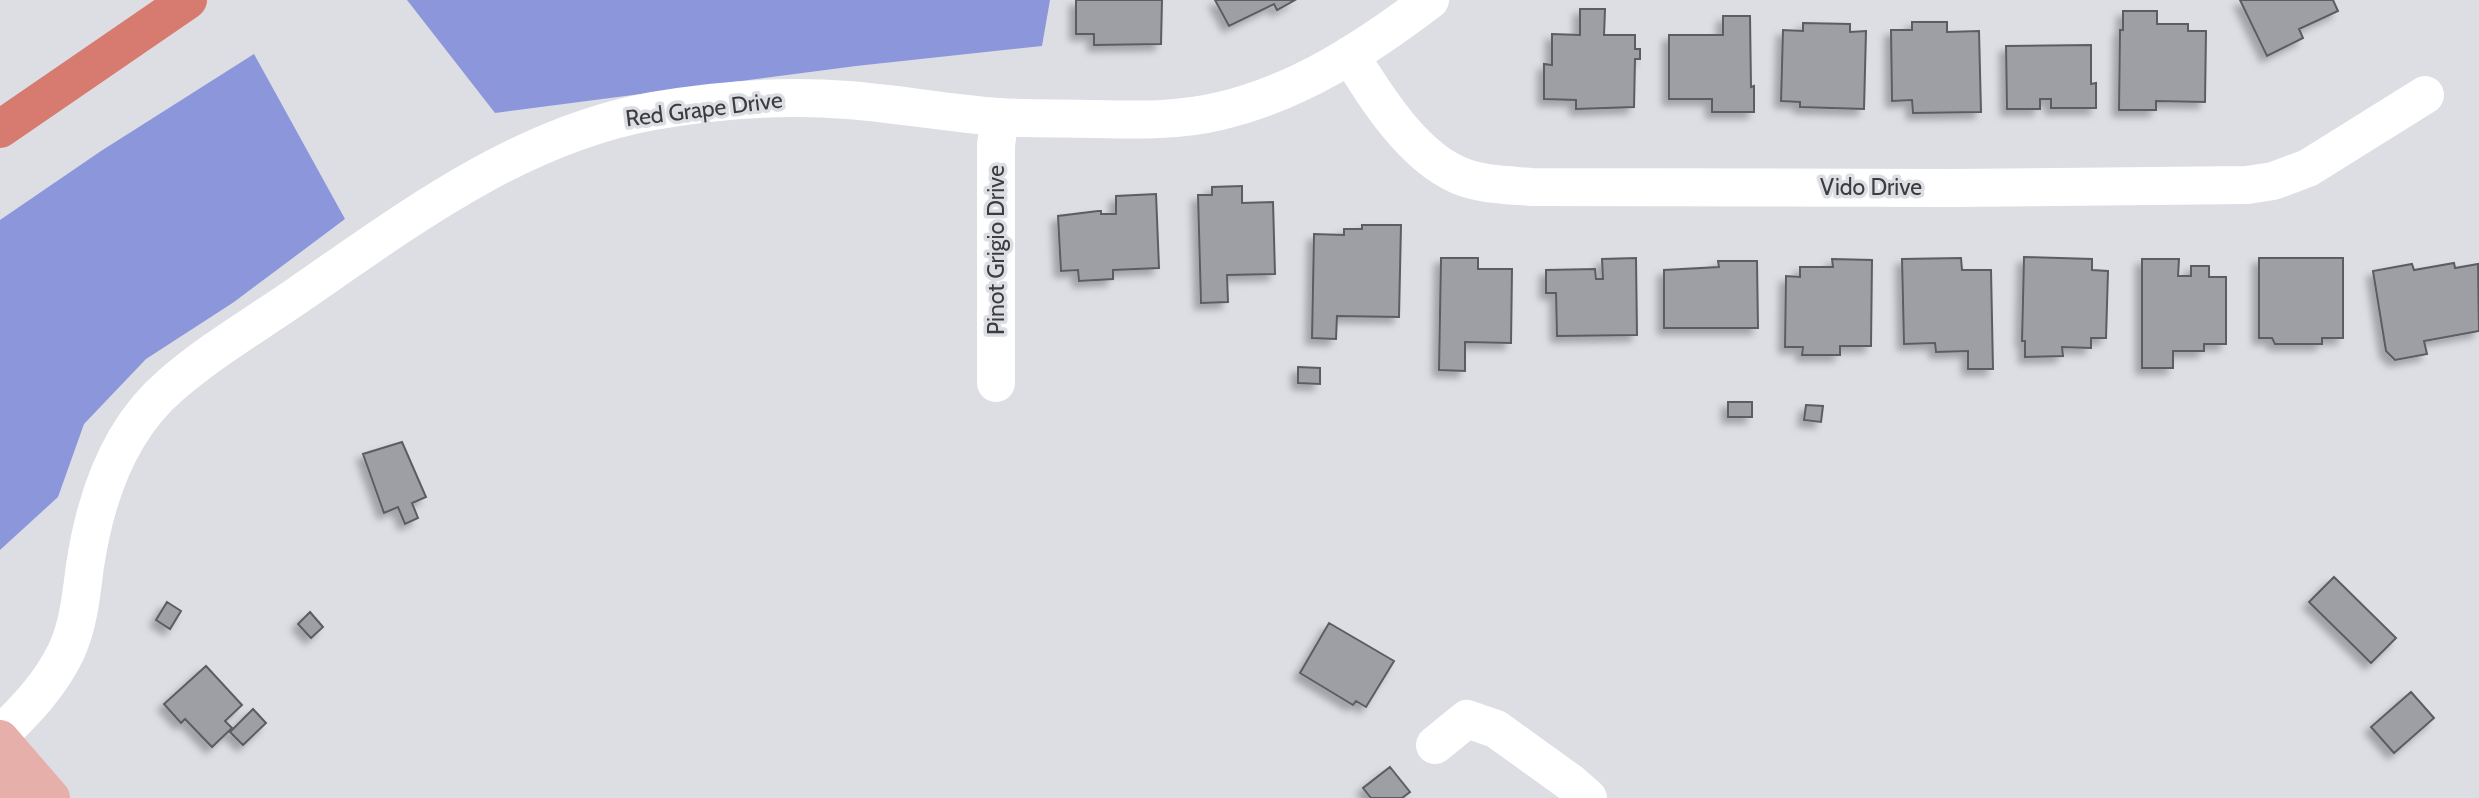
<svg xmlns="http://www.w3.org/2000/svg" width="2479" height="798" viewBox="0 0 2479 798" font-family="Cabin,sans-serif">
<style>
.forest{fill:#8b97da}
.building{fill:#9d9fa5;stroke:#5c5d62;stroke-width:2;filter:url(#shadow)}
.lines{fill:none;stroke-linecap:round;stroke-linejoin:round}
.minor{stroke:#fff;stroke-width:38}
.major{stroke:#e7afa9;stroke-width:38}
.highway{stroke:#d77a6f;stroke-width:38}
.labels{text-anchor:middle;dominant-baseline:central;stroke-width:7;stroke-linejoin:round;paint-order:stroke}
.street-label{font-size:23px;fill:#3b3c3e;stroke:#dcdee4}
</style>
<defs>
<filter id="shadow"><feDropShadow dx="-6" dy="6" stdDeviation="3.5" flood-color="#0004"/></filter>
</defs>
<rect width="100%" height="100%" fill="#dcdee4"/>
<!-- forest -->
<path class="forest" d="M 407,0 L 1050,0 L 1042,46 L 856,66 L 495,113 Z
M 254,54 L 345,219 L 234,302 L 146,359 L 84,424 L 58,497 L 0,550 L 0,220 L 101,151 Z"/>
<!-- building -->
<path class="building" d="M 1076,0 L 1162,0 L 1161,44 L 1094,45 L 1094,34 L 1076,34 Z
M 1215,0 L 1295,0 L 1277,10 L 1274,4 L 1229,26 Z
M 2240,0 L 2333,0 L 2338,11 L 2299,29 L 2303,38 L 2267,56 Z
M 1580,9 L 1605,9 L 1604,35 L 1635,35 L 1635,49 L 1640,49 L 1640,59 L 1635,59 L 1634,107 L 1576,109 L 1576,100 L 1544,99 L 1544,64 L 1552,65 L 1552,34 L 1580,35 Z
M 2123,11 L 2157,11 L 2157,24 L 2188,24 L 2188,31 L 2206,31 L 2205,102 L 2156,101 L 2156,110 L 2119,110 L 2120,30 L 2123,30 Z
M 1723,16 L 1750,16 L 1751,87 L 1754,86 L 1754,112 L 1712,112 L 1712,99 L 1669,99 L 1669,35 L 1723,35 Z
M 1912,22 L 1947,22 L 1947,32 L 1979,31 L 1981,112 L 1913,113 L 1912,100 L 1892,101 L 1891,30 L 1912,30 Z
M 1803,23 L 1850,24 L 1850,32 L 1866,31 L 1864,109 L 1800,107 L 1800,102 L 1781,101 L 1783,30 L 1803,31 Z
M 2091,45 L 2091,84 L 2096,83 L 2096,108 L 2051,108 L 2051,99 L 2040,99 L 2040,109 L 2007,109 L 2006,46 Z
M 1242,186 L 1242,203 L 1273,202 L 1275,274 L 1227,275 L 1228,302 L 1201,303 L 1198,195 L 1212,195 L 1212,187 Z
M 1156,194 L 1159,268 L 1113,270 L 1113,279 L 1079,281 L 1078,270 L 1061,271 L 1058,216 L 1098,211 L 1101,211 L 1101,214 L 1116,214 L 1116,196 Z
M 1362,225 L 1401,225 L 1399,317 L 1337,316 L 1336,339 L 1312,338 L 1314,234 L 1344,235 L 1344,229 L 1362,229 Z
M 2024,257 L 2092,259 L 2092,270 L 2108,271 L 2106,338 L 2091,338 L 2091,348 L 2062,347 L 2063,356 L 2025,357 L 2025,341 L 2022,341 Z
M 1441,258 L 1478,258 L 1478,269 L 1512,269 L 1511,343 L 1465,342 L 1465,371 L 1439,370 Z
M 1636,258 L 1637,335 L 1557,336 L 1556,293 L 1546,293 L 1546,270 L 1595,269 L 1596,279 L 1603,279 L 1602,259 Z
M 1961,258 L 1962,270 L 1991,270 L 1993,369 L 1968,369 L 1968,351 L 1936,352 L 1935,343 L 1904,344 L 1902,259 Z
M 2259,258 L 2343,258 L 2343,338 L 2322,338 L 2322,344 L 2275,344 L 2272,338 L 2259,338 Z
M 1832,259 L 1872,260 L 1871,346 L 1840,346 L 1840,355 L 1802,355 L 1803,347 L 1785,347 L 1786,276 L 1800,277 L 1800,267 L 1833,267 Z
M 2142,259 L 2179,259 L 2178,276 L 2191,276 L 2191,266 L 2209,266 L 2209,277 L 2226,277 L 2226,344 L 2204,344 L 2204,351 L 2173,351 L 2173,368 L 2142,368 Z
M 1718,261 L 1757,261 L 1758,328 L 1664,328 L 1664,270 L 1719,267 Z
M 2454,263 L 2455,268 L 2478,264 L 2479,331 L 2424,341 L 2427,354 L 2395,360 L 2386,351 L 2373,271 L 2412,264 L 2414,270 Z
M 1298,367 L 1320,368 L 1320,384 L 1298,383 Z
M 1728,402 L 1752,402 L 1752,417 L 1728,417 Z
M 1806,405 L 1823,406 L 1821,422 L 1804,420 Z
M 402,442 L 426,497 L 412,503 L 418,518 L 405,524 L 398,507 L 384,513 L 363,454 Z
M 2334,577 L 2396,638 L 2371,663 L 2309,602 Z
M 167,602 L 181,611 L 170,629 L 156,620 Z
M 310,612 L 323,627 L 311,638 L 298,624 Z
M 1329,623 L 1394,661 L 1366,707 L 1356,701 L 1353,705 L 1300,673 Z
M 206,666 L 242,705 L 225,721 L 232,728 L 212,747 L 185,719 L 181,723 L 164,704 Z
M 2411,692 L 2434,718 L 2394,753 L 2371,727 Z
M 253,709 L 266,723 L 243,745 L 230,732 Z
M 1390,767 L 1410,792 L 1402,798 L 1371,798 L 1363,788 Z"/>
<g class="lines">
<!-- minor -->
<path class="minor" d="M 1350,55 C 1375,96 1412,155 1458,175 C 1481,185 1507,185 1532,187 L 1953,188 L 2247,185 L 2273,181 L 2308,168 L 2425,95
M 996,383 L 996,145 L 1000,117
M 0,735 C 26,710 50,685 66,652 C 79,624 81,595 85,566 C 95,499 118,430 171,385 C 211,350 258,323 301,293 C 411,217 520,135 653,111 C 717,100 784,95 848,100 C 898,104 948,113 998,117 C 1031,119 1064,118 1096,119 C 1137,120 1180,121 1220,111 C 1298,93 1367,48 1430,0
M 1435,745 L 1467,719 L 1496,729 L 1571,783 L 1588,798"/>
<!-- major -->
<path class="major" d="M 0,739 L 51,798
M 0,787 L 9,798"/>
<!-- highway -->
<path class="highway" d="M 0,129 L 188,0"/>
</g>
<g class="labels">
<!-- street labels -->
<g class="street-label">
<text transform="translate(704 109) rotate(-7)">Red Grape Drive</text>
<text x="1871" y="187">Vido Drive</text>
<text transform="translate(996 250) rotate(-90)">Pinot Grigio Drive</text>
</g>
</g>
</svg>
